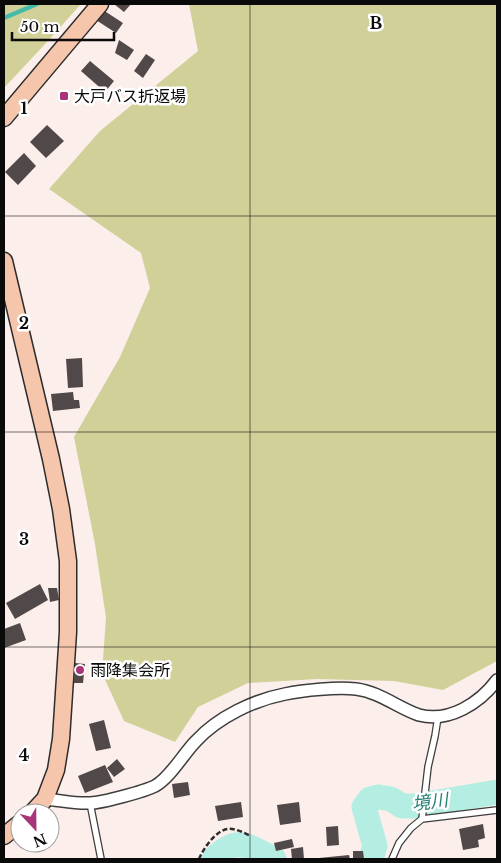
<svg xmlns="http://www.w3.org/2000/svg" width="501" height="863" viewBox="0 0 501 863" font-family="'Libre Baskerville','Noto Sans JP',serif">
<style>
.forest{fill:#d1d099}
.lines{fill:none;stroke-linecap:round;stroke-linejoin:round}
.stream{stroke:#44bca9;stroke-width:4.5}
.river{stroke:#b4eee3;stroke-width:25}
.building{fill:#514849}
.lane-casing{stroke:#3d3d3d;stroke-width:8}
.street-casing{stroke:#3d3d3d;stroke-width:14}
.secondary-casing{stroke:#2c2c2c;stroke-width:19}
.path{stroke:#2c2c2c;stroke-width:2.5;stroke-dasharray:5 2.5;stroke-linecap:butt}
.lane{stroke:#fff;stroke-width:5.5}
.street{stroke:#fff;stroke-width:11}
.secondary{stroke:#f5c5ac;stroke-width:16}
.grid{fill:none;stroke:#0a0a0a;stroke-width:1;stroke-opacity:0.55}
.poi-dot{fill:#a8347a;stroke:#fff;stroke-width:2}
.labels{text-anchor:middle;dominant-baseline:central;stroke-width:5;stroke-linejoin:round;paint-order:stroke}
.poi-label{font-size:16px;fill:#0a0a0a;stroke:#fff;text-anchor:start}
.water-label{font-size:18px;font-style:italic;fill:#227f74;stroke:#fff}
.grid-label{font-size:16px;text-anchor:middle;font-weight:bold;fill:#0a0a0a;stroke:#fff;stroke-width:5;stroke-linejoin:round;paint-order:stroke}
</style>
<rect width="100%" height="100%" fill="#fceeea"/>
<!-- forest -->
<path class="forest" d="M 4,4 L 81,4 L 46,43 L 4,88 Z
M 189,4 L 497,4 L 497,661 L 443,690 L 394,681 L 317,679 L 248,683 L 198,707 L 175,742 L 124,721 L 102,673 L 106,618 L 95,544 L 74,437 L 120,357 L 150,288 L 141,253 L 49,189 L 100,131 L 198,51 Z"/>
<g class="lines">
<!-- stream -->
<path class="stream" d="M 4,18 L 37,4"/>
<!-- river -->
<path class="river" d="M 214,859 C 238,835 247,846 274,859
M 371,859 L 375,846 L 364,807 L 370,799 L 379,797 L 391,799 L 402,806 L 415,806 L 497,792"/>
</g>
<!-- building -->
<path class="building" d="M 114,4 L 131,4 L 124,12 Z
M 103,10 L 123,23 L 116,33 L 96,20 Z
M 119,40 L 134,50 L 127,60 L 115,53 Z
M 146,54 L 155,60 L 143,78 L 134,71 Z
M 90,61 L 114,81 L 105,92 L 81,71 Z
M 47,125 L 64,141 L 46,158 L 30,142 Z
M 24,153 L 36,166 L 18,185 L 5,172 Z
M 82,358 L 83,387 L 68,388 L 66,359 Z
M 73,392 L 74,400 L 79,400 L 80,408 L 53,411 L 51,394 Z
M 40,584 L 48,600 L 15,619 L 6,603 Z
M 48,588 L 57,588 L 59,600 L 50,602 Z
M 20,623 L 26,640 L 4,648 L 4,629 Z
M 75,663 L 85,664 L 83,683 L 74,683 Z
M 104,720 L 111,748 L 96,751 L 89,724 Z
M 117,759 L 125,769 L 114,777 L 107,768 Z
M 105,765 L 113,782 L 85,793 L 78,776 Z
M 188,782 L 190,795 L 174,798 L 172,784 Z
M 241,802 L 243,817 L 218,821 L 215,806 Z
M 299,802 L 301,822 L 280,825 L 277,805 Z
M 483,824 L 485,838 L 478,840 L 479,847 L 463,850 L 459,829 Z
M 338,826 L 339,845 L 327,846 L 326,827 Z
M 292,839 L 294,847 L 276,851 L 274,843 Z
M 303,847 L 304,859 L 292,859 L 291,849 Z
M 353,851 L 363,851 L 364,859 L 353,859 Z
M 349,855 L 350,859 L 319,859 L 319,858 Z"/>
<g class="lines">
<defs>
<path id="lane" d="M 90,803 L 101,859
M 422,819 L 428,767 L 435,736 L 438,717
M 392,859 L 399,843 L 411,828 L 422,819 L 497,810"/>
<path id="street" d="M 45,799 C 59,800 75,804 90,803 C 102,803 145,791 155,786 C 170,778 184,753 196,741 C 218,717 254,700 285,694 C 304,690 337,687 356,689 C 380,692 398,708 419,715 C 449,723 480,703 497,680"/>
<path id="secondary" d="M 4,118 L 100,4
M 4,261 L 51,459 L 61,509 L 68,561 L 68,632 L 61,739 L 56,770 L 45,799 L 32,813
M 4,836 L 20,823"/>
</defs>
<!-- lane casing -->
<use href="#lane" class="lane-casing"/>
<!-- street casing -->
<use href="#street" class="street-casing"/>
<!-- secondary casing -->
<use href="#secondary" class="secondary-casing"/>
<!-- path -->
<path class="path" d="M 199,859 C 203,849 216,830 228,829 C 235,828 244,833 251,836"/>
<!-- lane -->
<use href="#lane" class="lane"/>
<!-- street -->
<use href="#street" class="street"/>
<!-- secondary -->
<use href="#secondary" class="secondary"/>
</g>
<!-- grid -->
<path class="grid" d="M 250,4 L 250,859M 4,216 L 497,216M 4,432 L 497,432M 4,647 L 497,647"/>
<!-- markers -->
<g class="poi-dot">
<rect x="59" y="91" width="10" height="10" rx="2.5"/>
<circle cx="80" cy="670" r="5"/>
</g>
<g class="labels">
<!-- poi labels -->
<g class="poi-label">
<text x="74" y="96">大戸バス折返場</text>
<text x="90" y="670">雨降集会所</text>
</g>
<!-- water labels -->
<g class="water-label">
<text transform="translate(430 802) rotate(-7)">境川</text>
</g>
</g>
<g class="grid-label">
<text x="376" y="29">B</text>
<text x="24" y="114">1</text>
<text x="24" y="329">2</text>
<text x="24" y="545">3</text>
<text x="24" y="761">4</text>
</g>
<!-- border -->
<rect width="501" height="863" fill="none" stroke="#0a0a0a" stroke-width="10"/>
<!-- north arrow -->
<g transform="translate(35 828) rotate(158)"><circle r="24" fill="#ffffff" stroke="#9d9d9d"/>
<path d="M0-4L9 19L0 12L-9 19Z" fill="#a8347a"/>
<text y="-8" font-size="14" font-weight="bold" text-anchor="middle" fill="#0a0a0a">N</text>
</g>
<!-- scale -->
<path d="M12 32v8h102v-8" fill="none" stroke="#0a0a0a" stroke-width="2.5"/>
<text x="20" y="32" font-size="15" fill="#0a0a0a" stroke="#ffffff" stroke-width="4" paint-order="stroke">50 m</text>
</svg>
